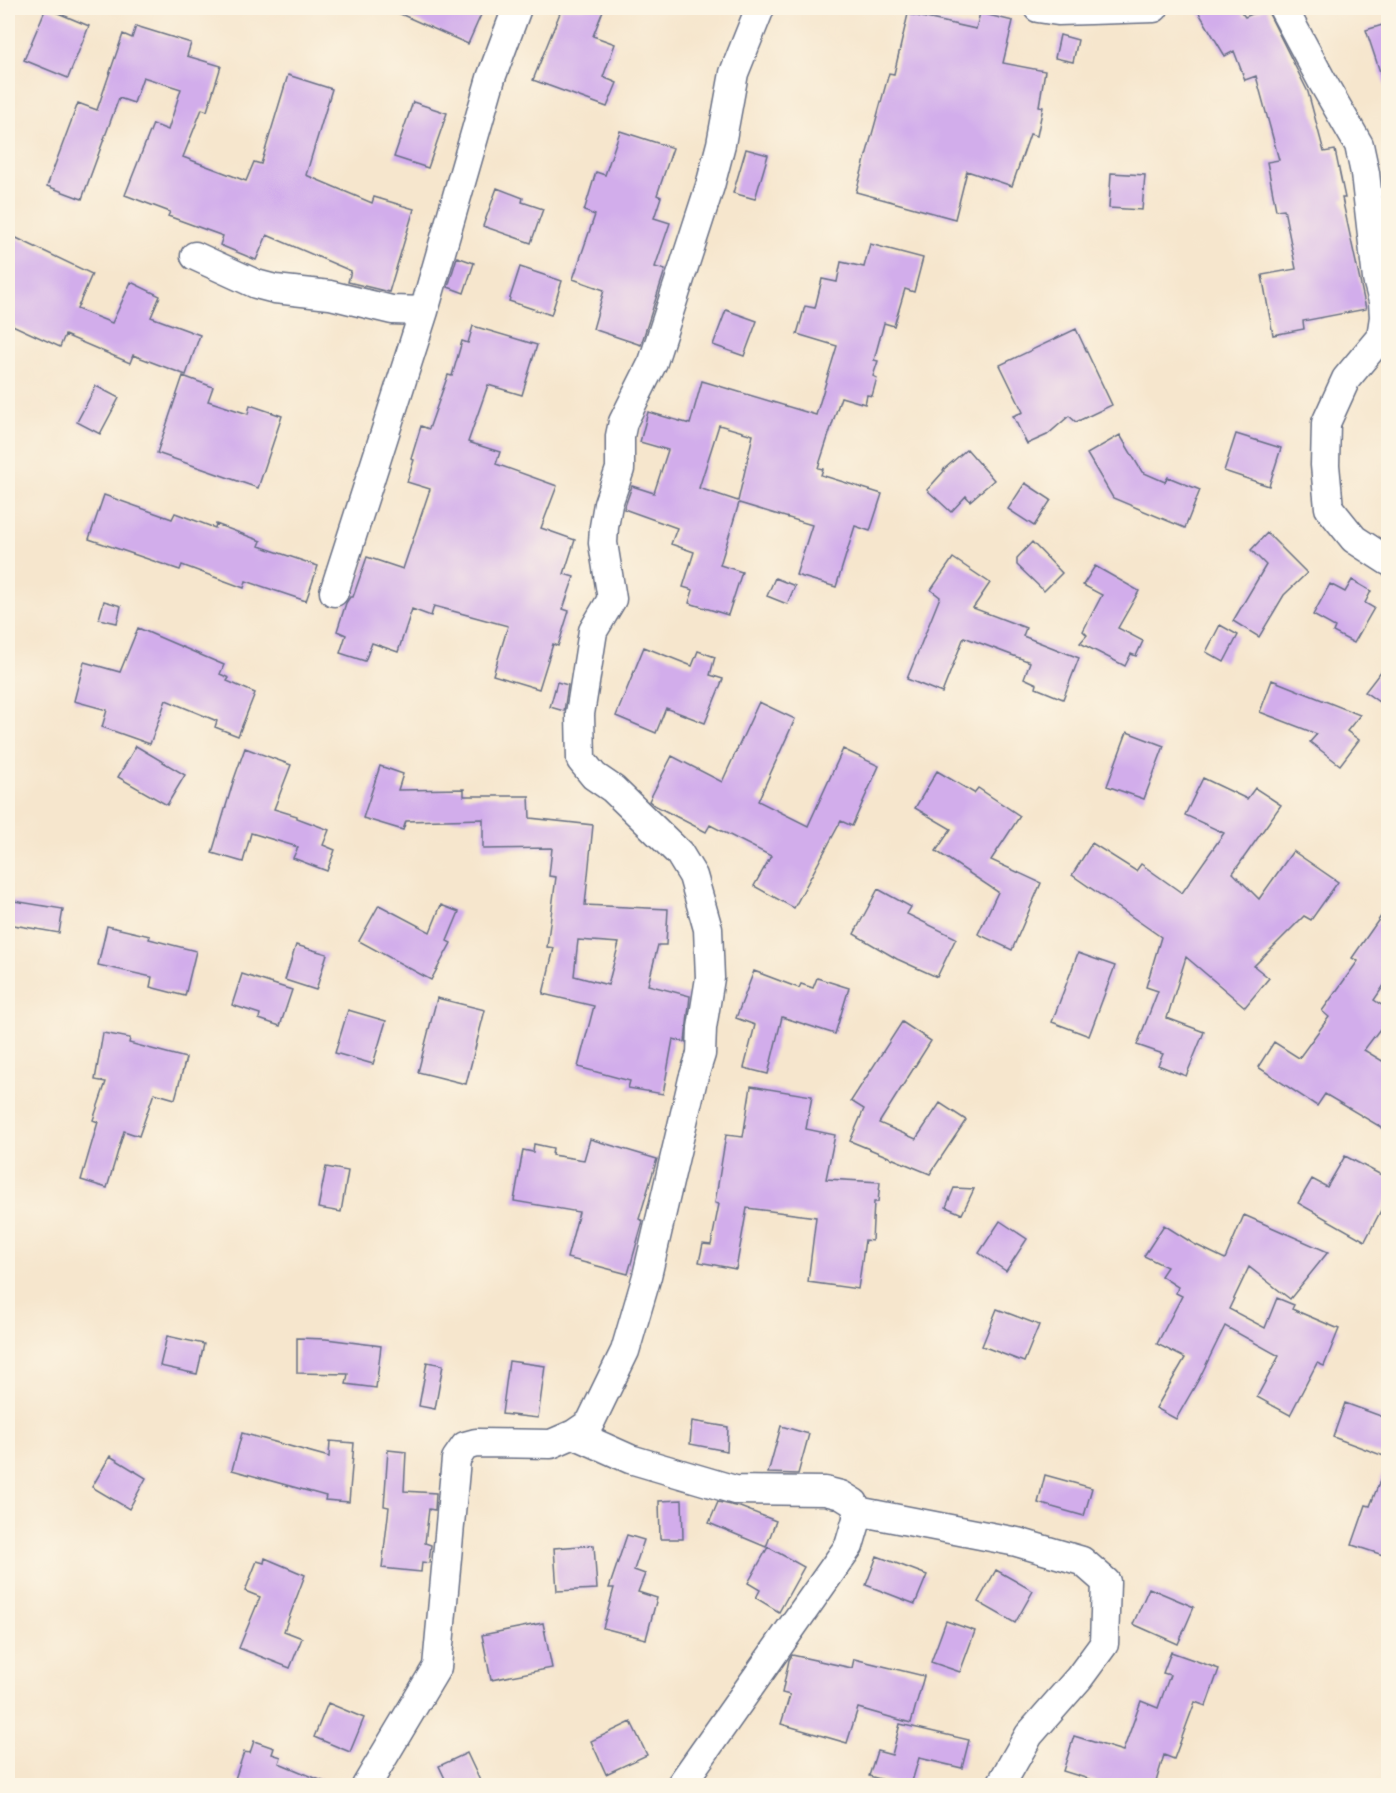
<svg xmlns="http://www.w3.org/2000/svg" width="1396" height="1793" viewBox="0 0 1396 1793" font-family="'Old Standard TT',serif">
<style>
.building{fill:#d2adeb;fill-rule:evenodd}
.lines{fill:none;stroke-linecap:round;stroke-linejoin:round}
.minor-casing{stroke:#686f85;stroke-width:31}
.minor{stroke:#fff;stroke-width:28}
</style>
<rect width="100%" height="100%" fill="#fcf5e5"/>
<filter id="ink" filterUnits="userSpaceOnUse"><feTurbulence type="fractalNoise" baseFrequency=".0167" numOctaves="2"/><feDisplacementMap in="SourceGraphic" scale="12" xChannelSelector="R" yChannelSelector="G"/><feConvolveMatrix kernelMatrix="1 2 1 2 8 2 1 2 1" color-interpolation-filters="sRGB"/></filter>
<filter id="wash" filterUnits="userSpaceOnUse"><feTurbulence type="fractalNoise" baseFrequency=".008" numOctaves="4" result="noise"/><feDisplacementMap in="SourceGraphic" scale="24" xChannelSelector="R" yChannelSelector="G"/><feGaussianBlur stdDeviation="1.35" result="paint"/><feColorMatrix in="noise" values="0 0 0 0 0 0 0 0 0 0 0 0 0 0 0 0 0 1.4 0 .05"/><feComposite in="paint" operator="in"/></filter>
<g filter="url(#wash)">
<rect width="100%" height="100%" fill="#f6e6cd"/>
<g id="blocks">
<!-- building -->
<path class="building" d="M 46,8 L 89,26 L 68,78 L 24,60 Z
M 387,8 L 484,8 L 468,44 Z
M 562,8 L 604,8 L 593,36 L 615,44 L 603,77 L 617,83 L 607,107 L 533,80 Z
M 1196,8 L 1238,8 L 1245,17 L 1266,8 L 1308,92 L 1324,152 L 1335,150 L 1345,198 L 1342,198 L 1366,309 L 1303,321 L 1304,329 L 1273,335 L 1262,275 L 1296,269 L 1284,209 L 1276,210 L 1267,162 L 1279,160 L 1256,76 L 1245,80 L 1234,51 L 1225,56 Z
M 980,13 L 1013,21 L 1003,63 L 1045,71 L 1039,106 L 1043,107 L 1037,136 L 1030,134 L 1012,186 L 967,171 L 955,219 L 856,192 L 889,73 L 894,74 L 908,14 L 976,29 Z
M 1389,23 L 1389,87 L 1385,87 L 1366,30 Z
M 136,26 L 191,43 L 187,56 L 221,66 L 207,111 L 202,109 L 183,157 L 246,181 L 254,162 L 261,164 L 288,75 L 332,89 L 306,175 L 372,203 L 374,197 L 414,209 L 389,292 L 348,282 L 351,271 L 267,235 L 256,260 L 220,245 L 223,236 L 168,216 L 170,212 L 125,195 L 153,124 L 168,130 L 181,89 L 143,77 L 134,103 L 119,98 L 82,199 L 47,186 L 78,103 L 97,110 L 123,34 L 132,38 Z
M 1060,35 L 1078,40 L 1073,62 L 1055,58 Z
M 413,102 L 447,113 L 428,168 L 394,157 Z
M 620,131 L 673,148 L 657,195 L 661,197 L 654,218 L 670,223 L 655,267 L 665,270 L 641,345 L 593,329 L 604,290 L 573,279 L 595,215 L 584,211 L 596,172 L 605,175 Z
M 746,149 L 768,155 L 755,199 L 733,193 Z
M 1111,173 L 1145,175 L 1142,210 L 1109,208 Z
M 497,188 L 523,198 L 522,202 L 543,209 L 531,243 L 483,226 Z
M 8,234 L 92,274 L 77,309 L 112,323 L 131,282 L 160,296 L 151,317 L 200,335 L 186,375 L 133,355 L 130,363 L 65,335 L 60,347 L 8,323 L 8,306 L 13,294 L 8,291 Z
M 870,244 L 923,258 L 914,292 L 905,289 L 894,326 L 884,323 L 874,360 L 878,361 L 873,376 L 877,378 L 872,396 L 867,395 L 865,404 L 841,397 L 818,468 L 823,469 L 821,475 L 882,494 L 870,531 L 855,526 L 836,587 L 796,575 L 812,525 L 739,503 L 720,565 L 742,572 L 728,615 L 689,603 L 693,590 L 683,587 L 694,552 L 671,544 L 677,528 L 624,509 L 632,486 L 654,493 L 668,450 L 640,442 L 648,412 L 690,424 L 702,381 L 816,415 L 837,346 L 797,334 L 805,306 L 815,308 L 822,279 L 837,282 L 841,262 L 864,267 ZM 719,425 L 753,435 L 738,501 L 699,488 Z
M 457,257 L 474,263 L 464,293 L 448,287 Z
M 520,267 L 562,281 L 551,315 L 509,301 Z
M 726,310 L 757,321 L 744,356 L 713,345 Z
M 473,326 L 537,345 L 522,395 L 488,385 L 468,442 L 500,452 L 496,464 L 557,486 L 541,528 L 575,540 L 564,574 L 574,577 L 563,609 L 569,611 L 558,646 L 553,644 L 539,689 L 493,675 L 508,626 L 434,606 L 431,616 L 412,609 L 398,652 L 372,643 L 365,661 L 340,653 L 346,635 L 337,631 L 346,603 L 350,597 L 353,597 L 367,557 L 403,569 L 430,489 L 407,482 L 414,460 L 411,459 L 421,426 L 429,429 L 448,375 L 452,376 L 462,341 L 468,343 Z
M 1076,329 L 1112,405 L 1076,422 L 1069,416 L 1047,435 L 1027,444 L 1013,416 L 1023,412 L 1000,365 Z
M 183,376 L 213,387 L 208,401 L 248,414 L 250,405 L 282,416 L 258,488 L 157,453 Z
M 96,386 L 119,398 L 100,434 L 77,422 Z
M 1236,434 L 1281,448 L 1269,486 L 1224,471 Z
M 1120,435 L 1142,472 L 1165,482 L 1168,477 L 1200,490 L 1185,528 L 1113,498 L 1087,454 Z
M 967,449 L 994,480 L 970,501 L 966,496 L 951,512 L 927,490 L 944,471 L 943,470 Z
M 1025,483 L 1051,500 L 1034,526 L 1008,509 Z
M 104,495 L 172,519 L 175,513 L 215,528 L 216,524 L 261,541 L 259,546 L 318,566 L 306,601 L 246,581 L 244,588 L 182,565 L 180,570 L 89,539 Z
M 1267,533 L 1307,573 L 1284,595 L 1259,637 L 1233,621 L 1266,565 L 1251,550 Z
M 1032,542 L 1062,573 L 1044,591 L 1017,565 L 1017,558 Z
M 953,558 L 990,583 L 973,608 L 1026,628 L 1023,636 L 1079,658 L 1063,699 L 1036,688 L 1037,684 L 1024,678 L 1030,662 L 964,637 L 942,693 L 907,679 L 940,597 L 931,590 Z
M 1095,566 L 1139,591 L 1118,628 L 1143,641 L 1136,656 L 1131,654 L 1125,666 L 1080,643 L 1087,635 L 1083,631 L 1102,595 L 1083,585 Z
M 775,578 L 795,586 L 787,604 L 767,596 Z
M 1352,580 L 1371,591 L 1365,603 L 1374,608 L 1354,643 L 1333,632 L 1335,627 L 1313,615 L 1330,584 L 1345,592 Z
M 104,601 L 121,606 L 117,623 L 99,619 Z
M 1220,625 L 1238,635 L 1224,662 L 1206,652 Z
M 138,628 L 224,665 L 220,674 L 229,678 L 227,681 L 255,693 L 238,736 L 215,727 L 217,721 L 166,700 L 150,744 L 102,727 L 107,710 L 74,701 L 84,662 L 120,672 Z
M 644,647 L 692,666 L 698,651 L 715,657 L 710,675 L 723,679 L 705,723 L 666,708 L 656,733 L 616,716 Z
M 1389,661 L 1389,709 L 1365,692 Z
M 1272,680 L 1360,715 L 1347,731 L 1359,740 L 1340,765 L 1310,742 L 1317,734 L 1260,712 Z
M 557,682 L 568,685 L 564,711 L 550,707 Z
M 759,702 L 795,719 L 758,801 L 808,826 L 843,749 L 879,766 L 852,826 L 841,821 L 794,908 L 754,886 L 771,856 L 710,825 L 706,832 L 654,805 L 649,801 L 672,756 L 722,782 Z
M 1127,732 L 1164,746 L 1144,799 L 1107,786 Z
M 136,746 L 185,775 L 167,805 L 118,777 Z
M 245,748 L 291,765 L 274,809 L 297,816 L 297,818 L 329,830 L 323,845 L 335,850 L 327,871 L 293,858 L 298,847 L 251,833 L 243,862 L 212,853 L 234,779 Z
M 380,766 L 403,774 L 398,790 L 464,789 L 464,796 L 529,796 L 530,818 L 593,825 L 585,905 L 668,909 L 666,945 L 658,945 L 648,985 L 690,996 L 685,1042 L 673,1039 L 663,1094 L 628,1088 L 630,1081 L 578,1067 L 594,1006 L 543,994 L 554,948 L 547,947 L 556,877 L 549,876 L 552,848 L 483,849 L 483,819 L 406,821 L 403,830 L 363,818 ZM 578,940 L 619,943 L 608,985 L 574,976 Z
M 937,771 L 974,793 L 978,788 L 1020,816 L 991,860 L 1041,883 L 1012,950 L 978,934 L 998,892 L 936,851 L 951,829 L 915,808 Z
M 1203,778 L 1247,799 L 1255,788 L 1281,805 L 1233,873 L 1259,899 L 1293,851 L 1338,882 L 1311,920 L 1304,916 L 1254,966 L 1269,978 L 1245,1007 L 1186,957 L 1167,1018 L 1204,1032 L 1186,1076 L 1158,1065 L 1163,1054 L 1137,1045 L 1158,991 L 1146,987 L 1161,937 L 1072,875 L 1092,843 L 1136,871 L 1141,864 L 1182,893 L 1224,833 L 1185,815 Z
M 878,889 L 911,907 L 907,914 L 956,938 L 937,977 L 897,959 L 854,934 Z
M 8,900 L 63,909 L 59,933 L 8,924 Z
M 379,905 L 430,932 L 441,905 L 459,912 L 447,941 L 451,943 L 431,980 L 359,941 Z
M 1389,905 L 1389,978 L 1374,1000 L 1389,1010 L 1389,1017 L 1364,1050 L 1389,1065 L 1389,1132 L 1325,1094 L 1317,1106 L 1258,1067 L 1274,1042 L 1299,1058 L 1329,1017 L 1322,1011 L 1358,961 L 1352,958 Z
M 107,926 L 150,936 L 149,939 L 196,951 L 185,996 L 150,987 L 152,977 L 98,965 Z
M 296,945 L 327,954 L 316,990 L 285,980 Z
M 1078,953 L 1115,966 L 1089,1036 L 1052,1022 Z
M 754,971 L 799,988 L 801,984 L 813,988 L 817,978 L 849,988 L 835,1034 L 782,1017 L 768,1074 L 744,1068 L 755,1025 L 736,1018 Z
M 242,974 L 292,990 L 280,1026 L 259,1019 L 260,1014 L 232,1005 Z
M 437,998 L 485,1010 L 466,1084 L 418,1072 Z
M 348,1010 L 386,1021 L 373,1064 L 335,1053 Z
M 902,1022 L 931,1041 L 879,1123 L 916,1139 L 940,1103 L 966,1120 L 930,1174 L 850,1141 L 864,1109 L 851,1101 Z
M 103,1033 L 130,1038 L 129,1043 L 186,1058 L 175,1099 L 154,1093 L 139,1136 L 124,1131 L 107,1188 L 81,1180 L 98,1122 L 93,1120 L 106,1082 L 95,1080 Z
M 751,1086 L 812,1096 L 806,1129 L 835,1135 L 826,1179 L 880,1182 L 878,1202 L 874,1202 L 872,1241 L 865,1240 L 858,1289 L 808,1282 L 816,1217 L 747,1208 L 736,1269 L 699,1262 L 703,1244 L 711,1245 L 719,1204 L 715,1203 L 726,1135 L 743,1137 Z
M 590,1139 L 657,1159 L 639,1219 L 643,1221 L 628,1274 L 567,1258 L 579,1212 L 514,1201 L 523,1150 L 533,1152 L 534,1144 L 553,1148 L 552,1155 L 584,1160 Z
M 1345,1156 L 1389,1179 L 1389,1195 L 1365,1241 L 1298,1203 L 1312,1179 L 1327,1187 Z
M 326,1167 L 348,1171 L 341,1212 L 318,1208 Z
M 954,1188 L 974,1189 L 962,1214 L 946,1207 Z
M 1244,1215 L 1328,1252 L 1290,1299 L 1249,1267 L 1229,1309 L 1265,1328 L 1277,1298 L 1294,1305 L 1292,1309 L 1339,1329 L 1324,1366 L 1317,1363 L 1290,1415 L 1257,1397 L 1279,1356 L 1225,1326 L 1199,1379 L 1176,1419 L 1156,1408 L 1185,1358 L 1157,1344 L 1182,1296 L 1176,1293 L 1178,1287 L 1161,1276 L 1167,1267 L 1144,1256 L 1164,1225 L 1194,1244 L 1225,1259 Z
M 1000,1221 L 1027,1239 L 1006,1271 L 979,1253 Z
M 997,1309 L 1039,1325 L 1024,1362 L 982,1346 Z
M 167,1336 L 204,1344 L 197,1374 L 160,1366 Z
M 297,1338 L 326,1339 L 381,1346 L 376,1388 L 346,1384 L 348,1374 L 297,1373 Z
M 509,1361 L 545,1366 L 538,1418 L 502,1414 Z
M 427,1362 L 443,1365 L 435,1409 L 419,1406 Z
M 1345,1403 L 1389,1419 L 1389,1458 L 1333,1437 Z
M 692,1421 L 728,1427 L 727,1451 L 690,1444 Z
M 781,1426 L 809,1434 L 798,1474 L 768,1473 Z
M 242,1433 L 329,1457 L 330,1441 L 354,1443 L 349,1502 L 325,1500 L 326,1496 L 232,1470 Z
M 388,1450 L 406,1452 L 404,1491 L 436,1493 L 435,1510 L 429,1509 L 425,1543 L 431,1545 L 429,1563 L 422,1562 L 421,1572 L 382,1568 L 389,1507 L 384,1506 Z
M 110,1456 L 146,1478 L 129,1509 L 92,1487 Z
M 1387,1463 L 1389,1463 L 1389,1557 L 1352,1545 L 1366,1505 L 1370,1506 Z
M 1045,1475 L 1092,1488 L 1084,1516 L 1038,1503 Z
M 682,1500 L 683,1539 L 660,1539 L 659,1501 Z
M 718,1502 L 740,1507 L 776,1521 L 766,1547 L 709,1523 Z
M 627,1535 L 644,1540 L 634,1570 L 645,1574 L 638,1592 L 657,1598 L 646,1639 L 603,1628 L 614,1588 L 609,1588 Z
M 594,1545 L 597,1589 L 557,1591 L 554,1548 Z
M 768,1547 L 804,1567 L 779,1612 L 756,1598 L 760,1590 L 748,1583 Z
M 877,1556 L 927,1575 L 915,1604 L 866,1585 Z
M 265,1558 L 305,1575 L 284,1631 L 302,1638 L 290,1668 L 239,1648 L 260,1597 L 245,1591 L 257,1561 L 264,1563 Z
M 996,1570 L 1033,1591 L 1015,1623 L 978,1602 Z
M 1149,1588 L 1194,1607 L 1178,1644 L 1133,1624 Z
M 946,1621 L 975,1631 L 960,1672 L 931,1662 Z
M 543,1623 L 552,1668 L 491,1680 L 482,1635 Z
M 1171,1652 L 1219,1669 L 1206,1706 L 1195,1702 L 1174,1759 L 1164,1755 L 1155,1785 L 1108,1785 L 1063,1771 L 1074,1736 L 1123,1751 L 1141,1701 L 1158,1708 L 1170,1675 L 1163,1673 Z
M 792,1655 L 852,1668 L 854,1659 L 924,1676 L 911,1723 L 858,1708 L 847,1743 L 781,1724 L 790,1695 L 782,1693 L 789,1660 Z
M 328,1703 L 364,1718 L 350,1752 L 314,1737 Z
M 631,1722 L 647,1755 L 606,1774 L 591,1741 Z
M 900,1724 L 969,1740 L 962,1768 L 919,1758 L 911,1785 L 902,1785 L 869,1776 L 877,1751 L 892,1755 Z
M 254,1741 L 274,1748 L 272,1754 L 281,1757 L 279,1763 L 332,1785 L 255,1785 L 235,1779 L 244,1752 L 250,1753 Z
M 467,1753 L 482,1785 L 448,1785 L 439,1766 Z"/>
</g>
</g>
<g filter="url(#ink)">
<use href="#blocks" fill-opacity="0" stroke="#686f85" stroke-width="1.5"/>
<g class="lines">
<defs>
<path id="minor" d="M 1038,8 L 1058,11 L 1154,8
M 1283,8 L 1322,81 L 1359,145 L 1365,173 L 1377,279 L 1383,301 L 1384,317 L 1381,337 L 1346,379 L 1326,423 L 1325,465 L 1329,508 L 1354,539 L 1388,561
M 195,256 L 256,284 L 275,289 L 330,295 L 392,310 L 424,311
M 334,592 L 424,311 L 491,78 L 517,8
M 574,1434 L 630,1459 L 735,1490 L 825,1491 L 841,1495 L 854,1503 L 857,1511 L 857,1519 L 849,1546 L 680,1786
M 857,1511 L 1017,1542 L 1082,1561 L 1106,1582 L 1104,1644 L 1079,1678 L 1029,1735 L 1000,1786
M 366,1786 L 437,1667 L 456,1459 L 465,1446 L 476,1443 L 551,1444 L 574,1434 L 590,1423 L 625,1351 L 647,1276 L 693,1079 L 701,1054 L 702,1028 L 710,978 L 708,929 L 693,876 L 679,853 L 613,789 L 594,776 L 581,760 L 580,714 L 593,631 L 612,599 L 603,543 L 604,527 L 608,504 L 620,469 L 620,436 L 623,422 L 653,362 L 710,186 L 721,144 L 734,73 L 760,8"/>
</defs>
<!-- minor casing -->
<use href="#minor" class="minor-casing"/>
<!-- minor -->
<use href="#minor" class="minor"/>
</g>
</g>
<!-- margin -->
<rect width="1396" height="1793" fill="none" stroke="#fcf5e5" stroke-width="30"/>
</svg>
